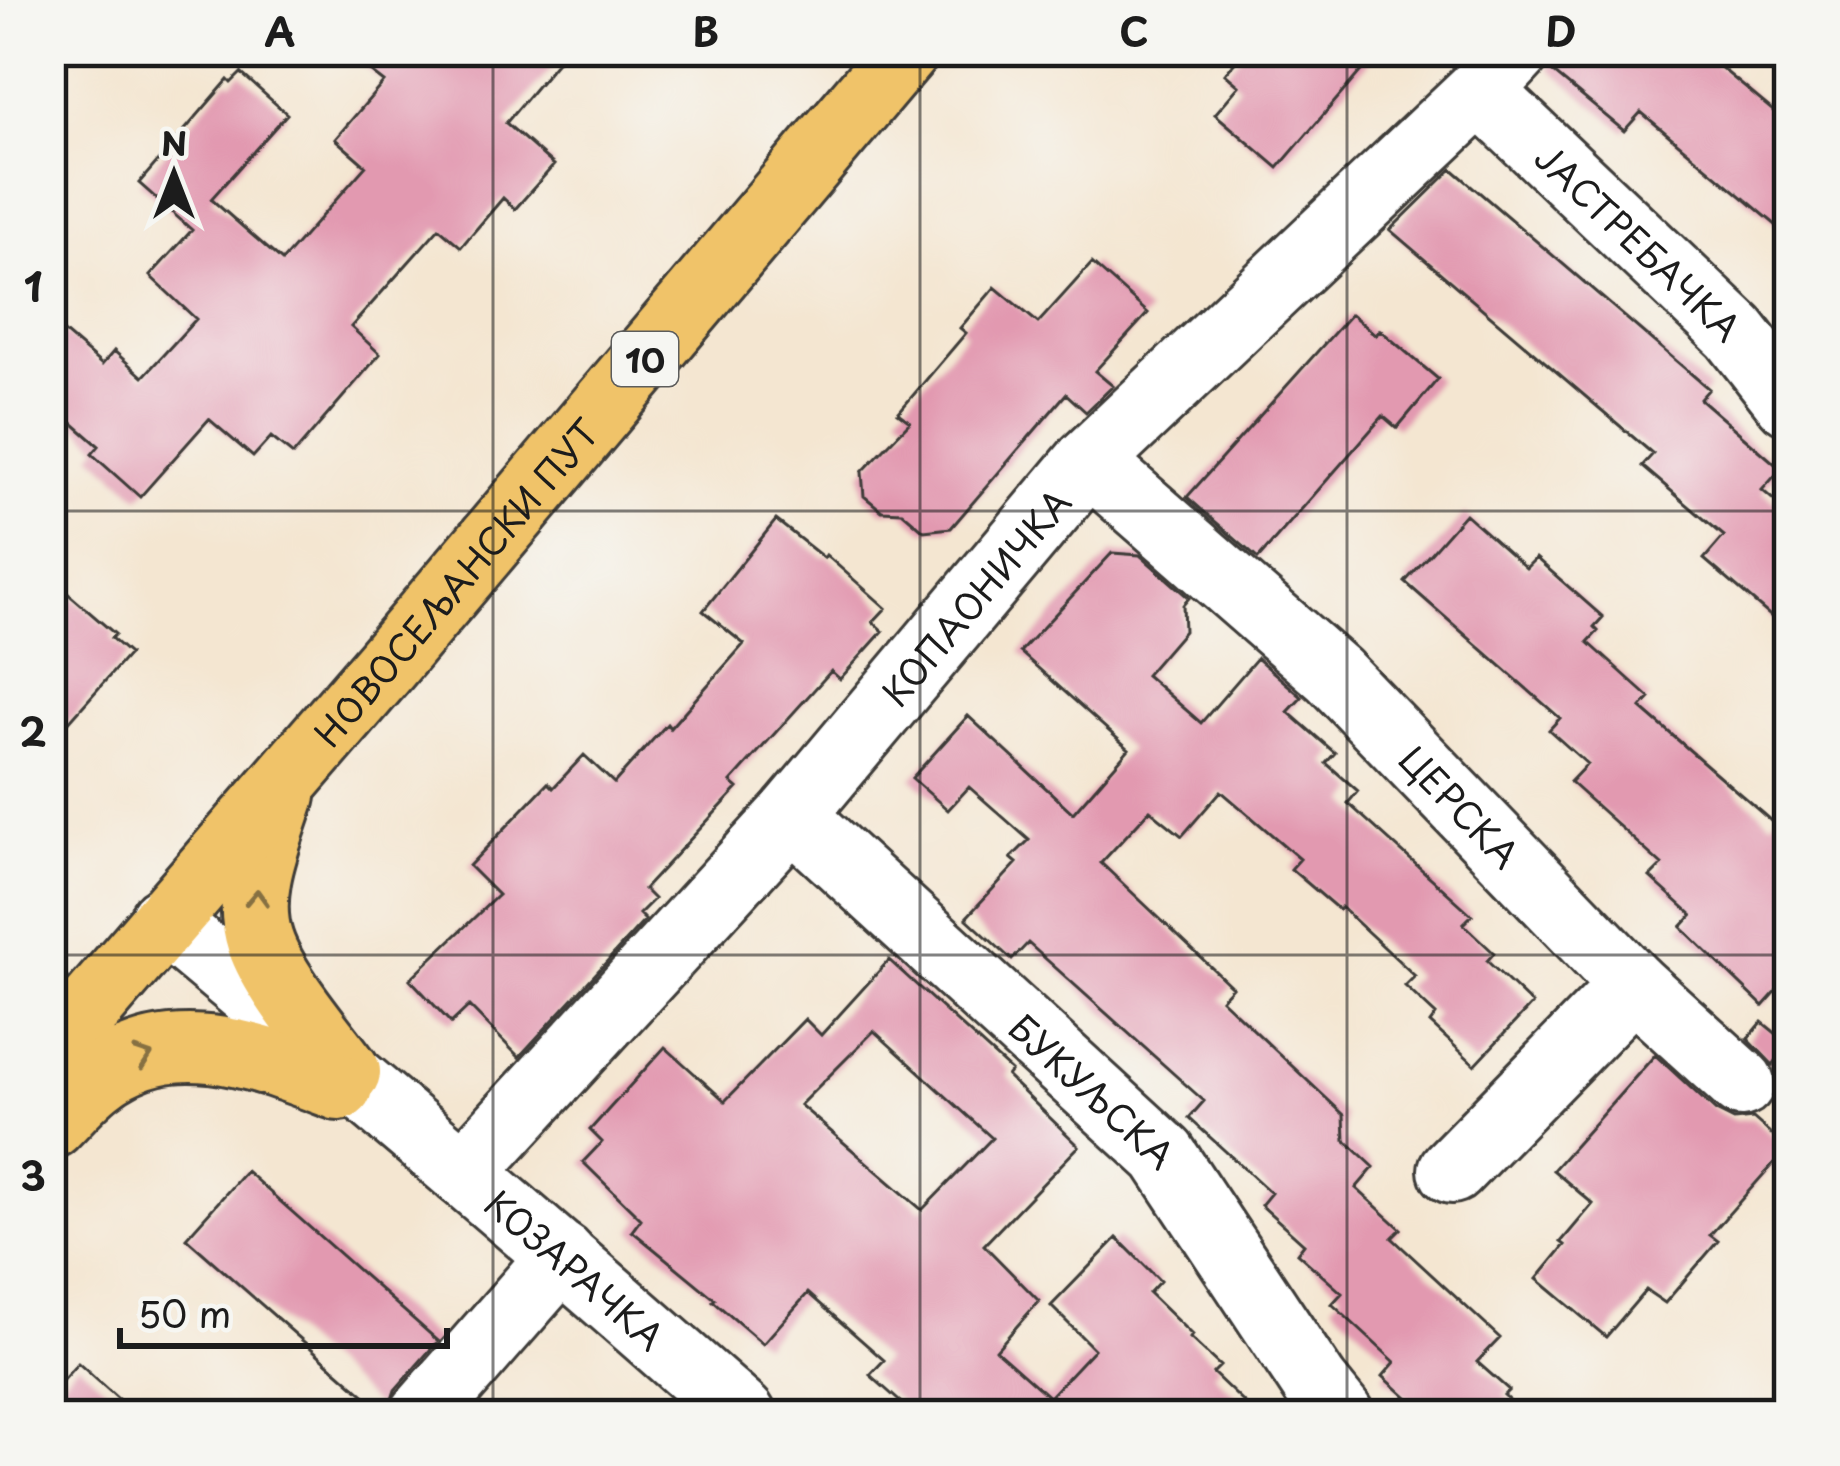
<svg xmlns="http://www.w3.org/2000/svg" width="1840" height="1466" viewBox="0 0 1840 1466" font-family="'Playpen Sans',sans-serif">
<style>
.building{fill:#e299b0;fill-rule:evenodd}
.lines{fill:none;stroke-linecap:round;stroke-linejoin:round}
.minor-casing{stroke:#3c3a37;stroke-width:72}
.major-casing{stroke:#3c3a37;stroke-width:72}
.minor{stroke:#fff;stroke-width:66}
.major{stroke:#f0c369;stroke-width:66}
.oneway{stroke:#867042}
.grid{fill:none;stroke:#1c1c1c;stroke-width:3;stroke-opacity:0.55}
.labels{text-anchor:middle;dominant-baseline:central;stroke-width:9;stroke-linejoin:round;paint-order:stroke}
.shield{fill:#f6f6f2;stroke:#5d5d5c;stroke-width:3}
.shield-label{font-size:33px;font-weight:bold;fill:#1c1c1c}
.street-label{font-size:36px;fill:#1c1c1c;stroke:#f6f6f2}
.neatline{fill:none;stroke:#1c1c1c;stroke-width:4.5}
.grid-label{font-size:39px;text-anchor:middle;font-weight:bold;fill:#1c1c1c}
</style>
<rect width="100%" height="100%" fill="#f6f6f2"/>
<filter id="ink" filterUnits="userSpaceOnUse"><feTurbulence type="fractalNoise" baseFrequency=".00833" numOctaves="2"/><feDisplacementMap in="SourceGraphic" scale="24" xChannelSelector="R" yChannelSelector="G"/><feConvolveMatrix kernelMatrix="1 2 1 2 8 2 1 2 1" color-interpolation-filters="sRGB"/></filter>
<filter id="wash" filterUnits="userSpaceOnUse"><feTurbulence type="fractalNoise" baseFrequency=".004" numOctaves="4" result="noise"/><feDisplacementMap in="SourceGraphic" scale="48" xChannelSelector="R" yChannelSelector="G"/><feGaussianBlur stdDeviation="2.7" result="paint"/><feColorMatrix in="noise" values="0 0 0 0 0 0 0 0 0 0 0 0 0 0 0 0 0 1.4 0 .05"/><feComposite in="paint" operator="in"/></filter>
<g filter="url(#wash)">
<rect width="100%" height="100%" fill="#f4e6d1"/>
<g id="blocks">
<!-- building -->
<path class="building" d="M 344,51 L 566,51 L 506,123 L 554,165 L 515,209 L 503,198 L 461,247 L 439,228 L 351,327 L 380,354 L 293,455 L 271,437 L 253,457 L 209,419 L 140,497 L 92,454 L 99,446 L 51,404 L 51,321 L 102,365 L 114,351 L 143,377 L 196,319 L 150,276 L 192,230 L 139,183 L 228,80 L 231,83 L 241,73 L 287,114 L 211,199 L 282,261 L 366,166 L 335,139 L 384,82 Z
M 1245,51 L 1378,51 L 1278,168 L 1215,114 L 1239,86 L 1225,74 Z
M 1553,51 L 1701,51 L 1789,124 L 1789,236 L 1641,112 L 1624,131 L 1549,69 Z
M 1452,169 L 1709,389 L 1700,399 L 1781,469 L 1762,490 L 1789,513 L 1789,632 L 1704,559 L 1724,536 L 1642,466 L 1653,454 L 1390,230 Z
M 1092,263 L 1148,313 L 1095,371 L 1113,386 L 1086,412 L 1066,394 L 951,528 L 924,531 L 902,512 L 882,511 L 864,496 L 862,472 L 910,422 L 898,413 L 966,333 L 960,328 L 995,287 L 1038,323 Z
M 1351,314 L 1376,335 L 1380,330 L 1438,379 L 1397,428 L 1383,416 L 1258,559 L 1187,497 Z
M 1465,514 L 1526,568 L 1536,558 L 1603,617 L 1594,627 L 1598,631 L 1588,642 L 1650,698 L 1641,708 L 1694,754 L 1771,821 L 1789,799 L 1789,977 L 1763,1006 L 1681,927 L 1692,915 L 1650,877 L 1662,865 L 1570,782 L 1587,764 L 1549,730 L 1560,718 L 1405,582 Z
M 776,520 L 824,558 L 826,555 L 886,608 L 873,622 L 883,631 L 840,679 L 831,671 L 731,782 L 738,788 L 644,889 L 654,899 L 639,914 L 645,920 L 519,1057 L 469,1006 L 451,1023 L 410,979 L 498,895 L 469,866 L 548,783 L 553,788 L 584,755 L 614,783 L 667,724 L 670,728 L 744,644 L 703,611 Z
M 1112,553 L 1140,555 L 1189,598 L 1183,605 L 1184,631 L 1146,675 L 1201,723 L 1257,658 L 1302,697 L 1288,712 L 1335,753 L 1326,763 L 1358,791 L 1348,803 L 1472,915 L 1463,924 L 1494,953 L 1487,961 L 1532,1004 L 1475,1065 L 1430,1023 L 1436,1015 L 1405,986 L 1415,976 L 1341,907 L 1339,910 L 1291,869 L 1300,859 L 1221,791 L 1182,836 L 1150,810 L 1101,863 L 1232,987 L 1221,999 L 1344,1115 L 1345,1140 L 1374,1167 L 1356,1188 L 1401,1229 L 1392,1238 L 1500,1338 L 1477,1362 L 1509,1390 L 1504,1395 L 1526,1415 L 1426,1415 L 1383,1376 L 1395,1362 L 1332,1304 L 1342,1293 L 1297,1253 L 1304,1244 L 1261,1205 L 1271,1193 L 1189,1118 L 1204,1101 L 1028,943 L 1012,960 L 966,918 L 1017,863 L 1011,858 L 1029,840 L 969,787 L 948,810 L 912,778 L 968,716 L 1073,813 L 1129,749 L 1020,652 Z
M 51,579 L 115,634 L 111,638 L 129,654 L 51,742 Z
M 889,960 L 1011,1071 L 1007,1076 L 1079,1146 L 984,1245 L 1039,1301 L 996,1350 L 1049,1397 L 1094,1349 L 1051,1306 L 1117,1238 L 1160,1281 L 1149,1293 L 1192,1335 L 1190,1338 L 1220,1366 L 1213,1373 L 1257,1415 L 915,1415 L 870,1375 L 884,1360 L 808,1293 L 763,1344 L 713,1301 L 715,1299 L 632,1231 L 641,1219 L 583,1162 L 602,1142 L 590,1130 L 665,1047 L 725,1101 L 805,1019 L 821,1035 ZM 874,1031 L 992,1138 L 922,1210 L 800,1105 Z
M 1762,1022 L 1789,1044 L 1773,1065 L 1748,1039 Z
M 1655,1055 L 1716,1111 L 1734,1120 L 1753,1118 L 1787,1148 L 1710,1235 L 1718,1241 L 1665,1303 L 1646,1290 L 1606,1337 L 1537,1279 L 1565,1245 L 1561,1242 L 1593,1204 L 1553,1170 Z
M 246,1171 L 438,1341 L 395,1390 L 387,1415 L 186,1238 Z
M 78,1363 L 136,1415 L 51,1415 L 51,1393 Z"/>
</g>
</g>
<g filter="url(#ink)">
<use href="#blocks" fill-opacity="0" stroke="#3c3a37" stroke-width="3"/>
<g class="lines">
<defs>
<g id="minor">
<path id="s1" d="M 1480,91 L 1735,333 L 1789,402"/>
<path id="s2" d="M 1089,461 L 1334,675 L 1633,985 L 1452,1170"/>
<path id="s3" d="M 792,815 L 1163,1155 L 1315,1384 L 1340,1415"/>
<path id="s4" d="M 163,920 C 358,1083 552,1246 742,1415"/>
<path d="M 1633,985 L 1741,1083"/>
<path id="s5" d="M 463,1173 L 792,815 L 1089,461 L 1480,91 L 1517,51"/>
<path d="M 423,1415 L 562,1256"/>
</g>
<g id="major">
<path d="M 282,796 C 268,840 244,893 260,941 C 273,981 321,1037 347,1072"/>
<path id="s6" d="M 51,1053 L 385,666 L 905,51"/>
<path d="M 51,1125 C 66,1110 81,1092 98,1079 C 172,1020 262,1058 339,1087"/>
</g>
</defs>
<!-- minor casing -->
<use href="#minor" class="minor-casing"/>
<!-- major casing -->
<use href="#major" class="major-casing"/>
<!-- minor -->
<use href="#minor" class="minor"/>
<!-- major -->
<use href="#major" class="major"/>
</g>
<!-- one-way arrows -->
<defs><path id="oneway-chevron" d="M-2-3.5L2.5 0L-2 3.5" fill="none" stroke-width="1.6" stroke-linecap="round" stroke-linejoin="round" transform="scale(3)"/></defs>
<g class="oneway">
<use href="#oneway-chevron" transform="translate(257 898) rotate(-88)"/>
<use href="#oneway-chevron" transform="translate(144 1057) rotate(-19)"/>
</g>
</g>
<!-- grid -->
<path class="grid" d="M 493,51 L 493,1415M 920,51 L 920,1415M 1347,51 L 1347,1415M 51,511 L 1789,511M 51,955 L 1789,955"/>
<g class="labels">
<!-- shield labels -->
<rect class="shield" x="612" y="332" width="66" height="54" rx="9"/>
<g class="shield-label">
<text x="645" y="359">10</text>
</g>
<!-- street labels -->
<g class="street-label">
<text stroke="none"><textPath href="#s1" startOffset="219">ЈАСТРЕБАЧКА</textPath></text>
<text stroke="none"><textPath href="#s6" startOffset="621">НОВОСЕЉАНСКИ ПУТ</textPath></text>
<text stroke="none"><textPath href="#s5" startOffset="771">КОПАОНИЧКА</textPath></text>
<text stroke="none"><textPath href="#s2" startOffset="507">ЦЕРСКА</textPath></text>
<text stroke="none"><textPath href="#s3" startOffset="408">БУКУЉСКА</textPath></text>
<text stroke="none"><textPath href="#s4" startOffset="540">КОЗАРАЧКА</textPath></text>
</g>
</g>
<!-- margin -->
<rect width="1840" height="1466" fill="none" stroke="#f6f6f2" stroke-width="132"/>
<!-- north arrow -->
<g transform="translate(174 174)" stroke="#f6f6f2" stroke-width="9" paint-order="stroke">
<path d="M0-9L21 45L0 30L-21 45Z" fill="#1c1c1c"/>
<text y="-18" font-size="33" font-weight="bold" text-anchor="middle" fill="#1c1c1c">N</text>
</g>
<!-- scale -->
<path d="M120 1328v18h327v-18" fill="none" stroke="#1c1c1c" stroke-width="6"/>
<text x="138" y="1328" font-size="36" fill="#1c1c1c" stroke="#f6f6f2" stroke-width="9" paint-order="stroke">50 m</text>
<rect x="66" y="66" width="1708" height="1334" class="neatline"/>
<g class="grid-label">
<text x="280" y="47">A</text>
<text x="706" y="47">B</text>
<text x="1134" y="47">C</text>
<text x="1561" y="47">D</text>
<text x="33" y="302">1</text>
<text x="33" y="747">2</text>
<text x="33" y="1191">3</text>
</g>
</svg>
